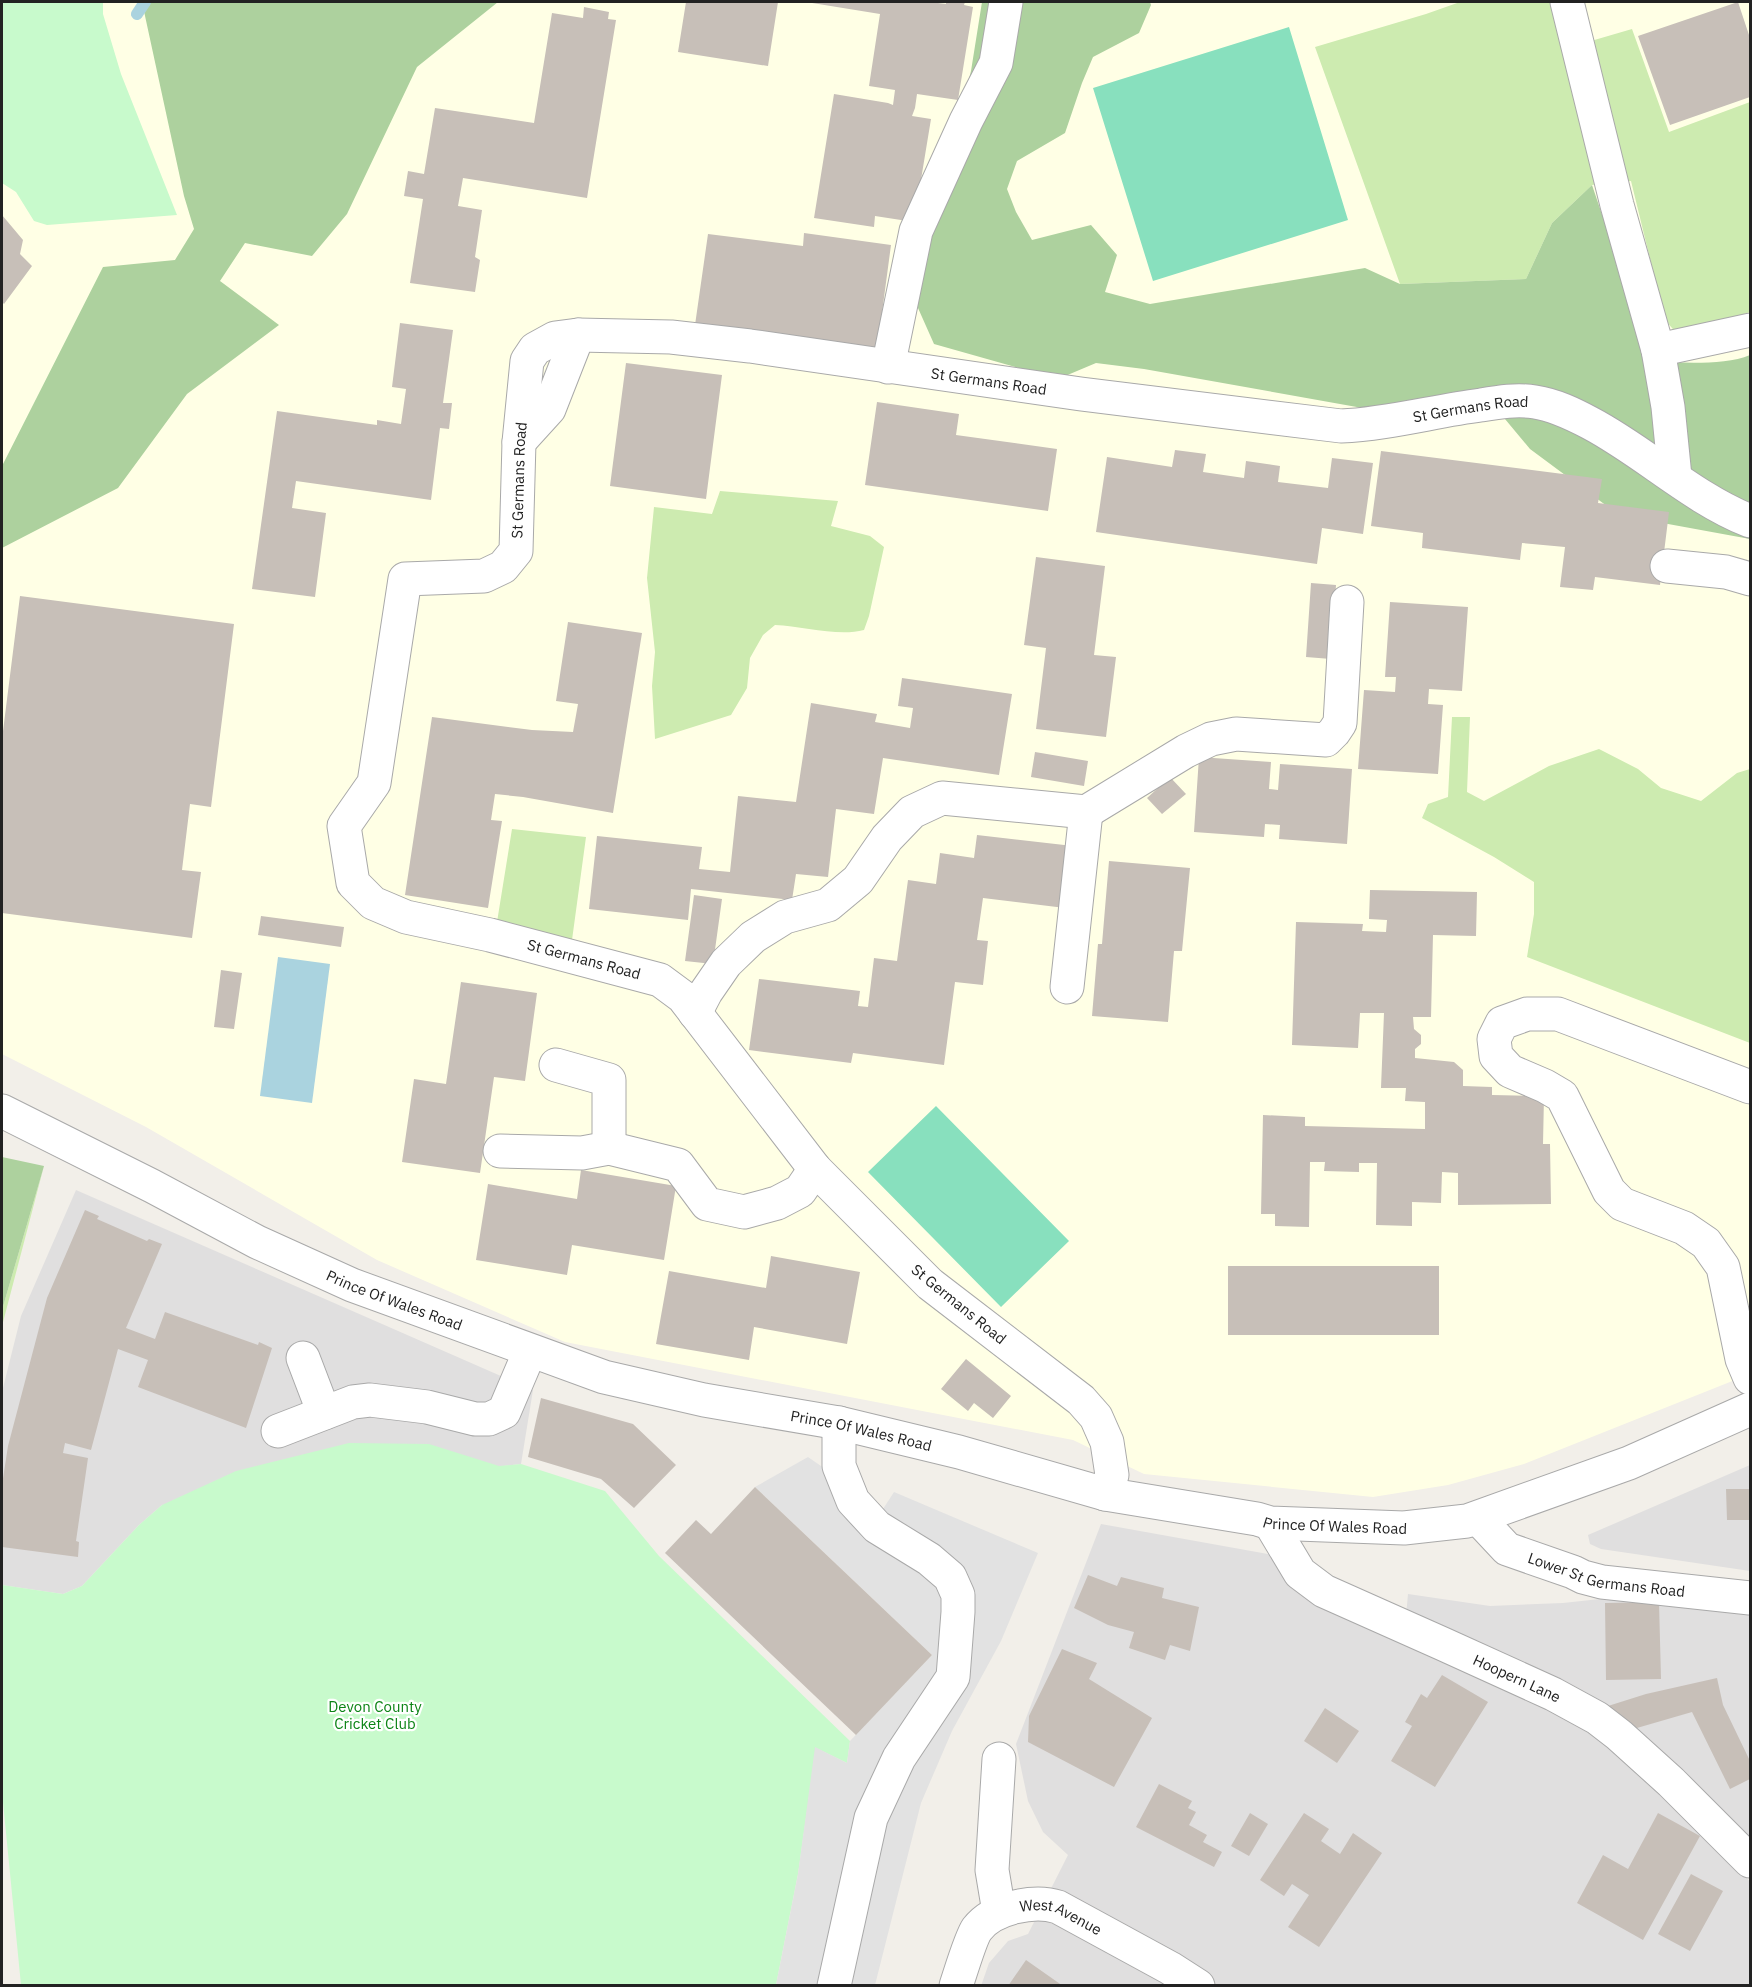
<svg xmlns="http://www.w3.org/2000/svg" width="1752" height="1987" viewBox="0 0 1752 1987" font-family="'IBM Plex Sans',sans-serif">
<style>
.residential{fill:#e0dfdf}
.education{fill:#ffffe5}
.grass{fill:#cdebb0}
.forest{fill:#add19e}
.park{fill:#c8facc}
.pitch{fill:#88e0be}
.parking{fill:#e2e2e2}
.water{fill:#aad3df}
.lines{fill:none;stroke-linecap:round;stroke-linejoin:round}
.stream{stroke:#aad3df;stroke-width:12}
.building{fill:#c7bfb8}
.minor-casing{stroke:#a9a9a9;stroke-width:35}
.minor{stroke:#fff;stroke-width:33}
.labels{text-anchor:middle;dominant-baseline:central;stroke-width:4.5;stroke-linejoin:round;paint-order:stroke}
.street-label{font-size:15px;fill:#222;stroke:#fff}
.park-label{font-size:15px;fill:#0c8416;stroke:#fff}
</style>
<rect width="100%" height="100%" fill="#f2efe9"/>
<!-- residential -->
<path class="residential" d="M 76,1190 L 533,1390 L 521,1464 L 162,1505 L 139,1525 L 82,1586 L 63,1594 L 2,1585 L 2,1392 L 21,1316 Z
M 1750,1465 L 1750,1571 L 1601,1549 L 1590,1544 L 1588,1535 Z
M 1101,1524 L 1274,1555 L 1442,1658 L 1615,1742 L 1727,1854 L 1750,1882 L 1750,1985 L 981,1986 L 989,1963 L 1008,1941 L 1028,1934 L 1068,1855 L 1043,1832 L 1028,1801 L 1016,1744 Z
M 1655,1593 L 1750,1604 L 1750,1848 L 1707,1798 L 1406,1616 L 1408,1594 L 1490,1606 L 1563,1603 Z"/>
<!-- education -->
<path class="education" d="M 2,2 L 1750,2 L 1750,1374 L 1524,1464 L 1448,1485 L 1373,1497 L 1144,1474 L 1073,1440 L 565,1342 L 377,1260 L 146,1127 L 2,1054 Z"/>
<!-- grass -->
<path class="grass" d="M 1460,2 L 1555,2 L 1567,48 L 1632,29 L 1669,132 L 1750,102 L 1750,312 L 1679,336 L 1665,320 L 1631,181 L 1592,185 L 1552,223 L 1526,279 L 1400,284 L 1315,47 L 1426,14 Z
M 720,491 L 838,501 L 831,526 L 870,536 L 884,547 L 869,616 L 864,630 C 838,637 803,626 775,625 L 763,635 L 750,658 L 747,688 L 731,715 L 655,739 L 652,686 L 655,652 L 647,578 L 654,507 L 712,514 Z
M 1452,717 L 1470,717 L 1467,792 L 1484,801 L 1549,766 L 1599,749 L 1638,769 L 1661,788 L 1701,801 L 1737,773 L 1750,769 L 1750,1043 L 1527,957 L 1534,914 L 1534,882 L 1494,857 L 1422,818 L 1428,804 L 1448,797 Z
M 512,829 L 586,837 L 572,940 L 497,922 Z
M 44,1166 L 2,1326 L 2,1310 Z"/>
<!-- forest -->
<path class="forest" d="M 142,2 L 498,2 L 417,67 L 347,214 L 312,256 L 245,243 L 220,281 L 279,325 L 187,394 L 118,488 L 2,548 L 2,466 L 103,267 L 175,260 L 194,229 L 184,196 Z
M 982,2 L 1150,2 L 1151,5 L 1139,33 L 1093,57 L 1082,83 L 1065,133 L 1017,161 L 1007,189 L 1016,212 L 1032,240 L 1091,225 L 1117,255 L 1105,292 L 1150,304 L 1365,268 L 1400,284 L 1526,279 L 1552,223 L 1592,185 L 1652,362 C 1681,362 1724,366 1750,355 L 1750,539 L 1619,515 L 1530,449 L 1485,395 L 1368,409 L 1144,369 L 1096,363 L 1058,379 L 934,344 L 914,299 L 971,71 Z
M 2,1157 L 44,1166 L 2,1310 Z"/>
<!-- park -->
<path class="park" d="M 2,2 L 103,2 L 103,14 L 121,74 L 177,215 L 47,225 L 34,221 L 16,192 L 2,183 Z
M 349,1443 L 429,1444 L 499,1466 L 521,1464 L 605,1491 L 659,1556 L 850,1741 L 847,1763 L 816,1748 L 798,1874 L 776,1985 L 21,1985 L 2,1792 L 2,1585 L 63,1594 L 82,1586 L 139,1525 L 162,1505 L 236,1471 Z"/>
<!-- pitch -->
<path class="pitch" d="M 1289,27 L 1348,220 L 1153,281 L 1093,88 Z
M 936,1106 L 1069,1241 L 1001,1307 L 868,1172 Z"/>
<!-- parking -->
<path class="parking" d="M 808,1457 L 883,1509 L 894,1492 L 1038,1553 L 1001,1641 L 952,1731 L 921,1803 L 875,1985 L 776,1985 L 798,1874 L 815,1747 L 847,1763 L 850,1741 L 932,1655 L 755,1487 Z"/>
<!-- water -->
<path class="water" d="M 278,957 L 330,964 L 312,1103 L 260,1096 Z"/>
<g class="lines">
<!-- stream -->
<path class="stream" d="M 137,14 L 145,2"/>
</g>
<!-- building -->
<path class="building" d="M 686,2 L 778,2 L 768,66 L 678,52 Z
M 806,2 L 930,2 L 946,4 L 946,2 L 965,2 L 964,5 L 973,7 L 958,100 L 917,94 L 915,108 L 912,116 L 931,119 L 914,222 L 875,216 L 874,227 L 814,218 L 834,94 L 888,103 L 893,105 L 895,90 L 869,86 L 880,14 Z
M 1738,2 L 1750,38 L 1750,97 L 1670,125 L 1638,36 Z
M 584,7 L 609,12 L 608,19 L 616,20 L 587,198 L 463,178 L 458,206 L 482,210 L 475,257 L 480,260 L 475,292 L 410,283 L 423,199 L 404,196 L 408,171 L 424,174 L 435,108 L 534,123 L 552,13 L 583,18 Z
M 2,215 L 23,240 L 20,254 L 32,266 L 4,304 L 2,302 Z
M 804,233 L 891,245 L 877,350 L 695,325 L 708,234 L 803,246 Z
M 400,323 L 453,330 L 443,403 L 452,403 L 449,429 L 440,428 L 431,500 L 296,481 L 292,508 L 326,513 L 315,597 L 252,589 L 277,411 L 377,425 L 377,420 L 401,424 L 406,389 L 392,387 Z
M 626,363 L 722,375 L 706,499 L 610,486 Z
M 877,402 L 959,414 L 956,435 L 1057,449 L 1048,511 L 865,485 Z
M 1175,450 L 1206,454 L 1203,472 L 1244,478 L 1246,461 L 1280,466 L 1278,482 L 1328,488 L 1332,458 L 1373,463 L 1363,534 L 1322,528 L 1317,564 L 1096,532 L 1107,457 L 1172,467 Z
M 1381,451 L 1602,479 L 1598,503 L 1669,512 L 1660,585 L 1595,577 L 1593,590 L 1560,587 L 1565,547 L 1522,543 L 1520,560 L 1422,548 L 1423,533 L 1371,526 Z
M 1036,557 L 1105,566 L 1094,655 L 1116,657 L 1106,737 L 1036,729 L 1046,648 L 1024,645 Z
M 1311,583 L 1336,585 L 1331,659 L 1306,657 Z
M 20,596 L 234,624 L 211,807 L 190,804 L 182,870 L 201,872 L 192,938 L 2,913 L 2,739 Z
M 1390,602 L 1468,607 L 1462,691 L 1429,689 L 1428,704 L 1443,705 L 1438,774 L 1358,769 L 1364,690 L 1395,692 L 1396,677 L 1385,677 Z
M 568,622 L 642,633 L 613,813 L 523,797 L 495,794 L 491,820 L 502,821 L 488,908 L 405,895 L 432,717 L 532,730 L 573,732 L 578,704 L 556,701 Z
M 902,678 L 1012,694 L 999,775 L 883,758 L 874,814 L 836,809 L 828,877 L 796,874 L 792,900 L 691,889 L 688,920 L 589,909 L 597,836 L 702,847 L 699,869 L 730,872 L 738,796 L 796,802 L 811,703 L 877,714 L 875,722 L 910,728 L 913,708 L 898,706 Z
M 1035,752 L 1088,761 L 1084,786 L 1031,777 Z
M 1199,757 L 1271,762 L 1269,789 L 1278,790 L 1280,764 L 1352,769 L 1347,844 L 1279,839 L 1280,825 L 1265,824 L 1264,837 L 1194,832 Z
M 1170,777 L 1186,794 L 1162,814 L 1147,798 Z
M 977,835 L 1073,846 L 1065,908 L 983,898 L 977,940 L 988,941 L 983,985 L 955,982 L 944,1065 L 853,1053 L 851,1063 L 749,1050 L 759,979 L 860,991 L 858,1006 L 868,1007 L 874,958 L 897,961 L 908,880 L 936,884 L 940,853 L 974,858 Z
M 1109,861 L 1190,868 L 1182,951 L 1174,951 L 1168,1022 L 1092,1016 L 1098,944 L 1102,944 Z
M 1370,890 L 1477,892 L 1476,936 L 1433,935 L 1431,1017 L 1413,1017 L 1414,1029 L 1421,1035 L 1421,1044 L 1415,1049 L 1415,1058 L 1454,1062 L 1463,1070 L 1463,1086 L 1492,1087 L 1492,1095 L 1544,1096 L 1543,1144 L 1550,1144 L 1551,1204 L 1458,1205 L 1458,1173 L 1442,1172 L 1441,1203 L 1412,1202 L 1412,1226 L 1376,1225 L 1377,1163 L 1359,1163 L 1359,1172 L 1324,1171 L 1325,1162 L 1310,1162 L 1309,1227 L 1275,1226 L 1275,1214 L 1261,1214 L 1263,1115 L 1305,1117 L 1305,1126 L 1425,1129 L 1425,1102 L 1405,1101 L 1406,1088 L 1381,1088 L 1384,1013 L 1360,1013 L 1358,1048 L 1292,1045 L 1296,922 L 1363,924 L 1362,931 L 1386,932 L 1387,920 L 1369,919 Z
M 694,895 L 722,899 L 713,964 L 685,961 Z
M 261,916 L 344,927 L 341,947 L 258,935 Z
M 221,970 L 242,973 L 234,1029 L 214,1027 Z
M 461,982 L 537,993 L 525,1081 L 494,1077 L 480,1173 L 402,1162 L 414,1079 L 446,1084 Z
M 581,1170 L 676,1186 L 664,1260 L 572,1245 L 567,1275 L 476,1260 L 488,1184 L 577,1199 Z
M 85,1210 L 99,1216 L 97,1219 L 147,1241 L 149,1239 L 162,1244 L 126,1328 L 155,1339 L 165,1312 L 258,1345 L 259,1342 L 272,1348 L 246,1428 L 138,1387 L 148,1360 L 118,1349 L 91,1450 L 65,1443 L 63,1453 L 88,1458 L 76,1541 L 79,1542 L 78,1557 L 2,1547 L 2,1485 L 8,1446 L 47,1298 Z
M 771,1256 L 860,1272 L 847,1344 L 754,1327 L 749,1360 L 656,1344 L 669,1271 L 766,1288 Z
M 1228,1266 L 1439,1266 L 1439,1335 L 1228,1335 Z
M 966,1359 L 1011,1396 L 993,1418 L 974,1403 L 968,1411 L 941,1389 Z
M 541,1398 L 633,1424 L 676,1465 L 634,1508 L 601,1479 L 528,1457 Z
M 755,1487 L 932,1655 L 856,1735 L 665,1553 L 696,1520 L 711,1534 Z
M 1726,1489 L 1750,1489 L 1750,1520 L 1727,1520 Z
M 1088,1575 L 1117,1586 L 1121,1577 L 1164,1588 L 1162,1598 L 1199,1607 L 1190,1651 L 1170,1645 L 1165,1660 L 1129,1648 L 1134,1632 L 1108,1625 L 1074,1608 Z
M 1659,1602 L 1661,1679 L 1606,1680 L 1605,1603 Z
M 1062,1649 L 1097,1663 L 1089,1679 L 1152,1718 L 1114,1787 L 1028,1742 L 1029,1716 Z
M 1442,1675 L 1488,1702 L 1435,1787 L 1391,1761 L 1412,1726 L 1405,1722 L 1421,1694 L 1427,1698 Z
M 1717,1678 L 1723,1705 L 1750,1761 L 1750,1779 L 1730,1789 L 1692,1712 L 1630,1730 L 1608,1706 L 1646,1694 Z
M 1325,1708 L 1359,1731 L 1337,1763 L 1304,1741 Z
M 1159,1784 L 1192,1801 L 1188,1808 L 1196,1812 L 1189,1825 L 1207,1835 L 1203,1842 L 1222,1852 L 1214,1867 L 1136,1827 Z
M 1250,1813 L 1268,1824 L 1249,1856 L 1231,1846 Z
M 1304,1813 L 1329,1829 L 1321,1841 L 1340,1854 L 1353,1833 L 1382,1853 L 1319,1947 L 1288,1927 L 1309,1895 L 1292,1884 L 1284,1896 L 1260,1880 Z
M 1658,1813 L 1700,1836 L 1643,1940 L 1577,1903 L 1603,1855 L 1628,1869 Z
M 1691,1874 L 1723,1891 L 1690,1951 L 1658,1934 Z
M 1026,1960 L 1063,1986 L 1008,1986 Z"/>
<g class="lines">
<defs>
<g id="minor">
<path d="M 1567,2 L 1617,205 L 1658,350 L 1668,407 L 1675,477"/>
<path d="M 1658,350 L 1750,330"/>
<path d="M 888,367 L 916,231 L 966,121 L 996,63 L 1006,2"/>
<path d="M 519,442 L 549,409 L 578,335"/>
<path d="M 1667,566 L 1726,572 L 1750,579"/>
<path d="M 1067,987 L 1086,812"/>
<path d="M 695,1013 L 706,992 L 726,963 L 753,937 L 785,917 L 828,905 L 858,880 L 887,838 L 912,812 L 942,798 L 1086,812 L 1186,751 L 1211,739 L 1236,734 L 1326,740 L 1334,732 L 1340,723 L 1347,602"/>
<path d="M 1750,1087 L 1558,1014 L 1527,1014 L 1502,1023 L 1494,1039 L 1496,1056 L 1510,1071 L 1545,1086 L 1562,1096 L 1609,1191 L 1622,1204 L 1684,1228 L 1706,1243 L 1723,1267 L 1742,1359 L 1750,1378"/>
<path id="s1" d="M 2,1111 L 152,1186 L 257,1242 L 352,1285 L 604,1377 L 704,1400 L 839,1423 L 959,1452 L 1105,1494 L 1257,1519 L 1270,1523 L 1404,1528 L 1467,1521 L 1629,1463 L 1750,1409"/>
<path d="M 609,1148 L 678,1165 L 707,1204 L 744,1212 L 777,1203 L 800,1191 L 815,1169"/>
<path d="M 500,1151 L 582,1153 L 609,1148 L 609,1080 L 556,1065"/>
<path d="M 303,1358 L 324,1413"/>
<path d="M 278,1431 L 353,1402 L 370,1400 L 427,1407 L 475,1419 L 489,1419 L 504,1412 L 530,1351"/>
<path id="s2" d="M 1105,1494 L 1112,1475 L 1107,1442 L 1096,1417 L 1081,1400 L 930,1284 L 815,1169 L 683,997 L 660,980 L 490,935 L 406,917 L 373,903 L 353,883 L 344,826 L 374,783 L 405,579 L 484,576 L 503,567 L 516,551 L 519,442 L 527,361 L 535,349 L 555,338 L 578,335 L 671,337 L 750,346 L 1081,394 L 1341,426 C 1388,424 1434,411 1481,405 C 1499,402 1517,399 1535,402 C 1555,405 1573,414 1590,423 C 1645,452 1692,498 1750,521"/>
<path id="s3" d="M 1478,1518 L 1507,1549 L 1573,1572 L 1583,1577 L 1602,1582 L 1750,1598"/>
<path id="s4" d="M 1270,1523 L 1300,1573 L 1324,1591 L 1443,1644 L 1553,1694 L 1597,1718 L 1619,1735 L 1671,1782 L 1750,1861"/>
<path d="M 999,1759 L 992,1870 L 999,1912"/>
<path d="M 834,1986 L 871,1818 L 899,1758 L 953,1677 L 958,1612 L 958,1595 L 950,1577 L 929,1559 L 877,1527 L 853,1501 L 839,1466 L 839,1423"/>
<path id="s5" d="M 956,1986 C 960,1974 971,1937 977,1929 C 993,1908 1034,1899 1058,1907 L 1170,1968 L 1198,1986"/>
</g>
</defs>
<!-- minor casing -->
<use href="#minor" class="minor-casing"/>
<!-- minor -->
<use href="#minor" class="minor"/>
</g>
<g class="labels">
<!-- street labels -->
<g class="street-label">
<text stroke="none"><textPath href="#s2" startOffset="2130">St Germans Road</textPath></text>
<text stroke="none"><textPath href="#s2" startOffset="2616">St Germans Road</textPath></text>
<text stroke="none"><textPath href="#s2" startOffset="1536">St Germans Road</textPath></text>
<text transform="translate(584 959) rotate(15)">St Germans Road</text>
<text stroke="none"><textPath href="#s1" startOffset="436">Prince Of Wales Road</textPath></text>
<text transform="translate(959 1304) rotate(39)">St Germans Road</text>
<text stroke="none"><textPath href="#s1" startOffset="922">Prince Of Wales Road</textPath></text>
<text stroke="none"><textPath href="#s1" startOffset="1407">Prince Of Wales Road</textPath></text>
<text stroke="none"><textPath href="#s3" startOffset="146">Lower St Germans Road</textPath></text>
<text stroke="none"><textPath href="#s4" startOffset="300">Hoopern Lane</textPath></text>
<text stroke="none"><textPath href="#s5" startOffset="154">West Avenue</textPath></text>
</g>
<!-- park labels -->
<g class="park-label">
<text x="375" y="1706">Devon County<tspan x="375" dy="17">Cricket Club</tspan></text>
</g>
</g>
<!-- border -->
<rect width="1752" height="1987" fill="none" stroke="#222222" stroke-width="6"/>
</svg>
